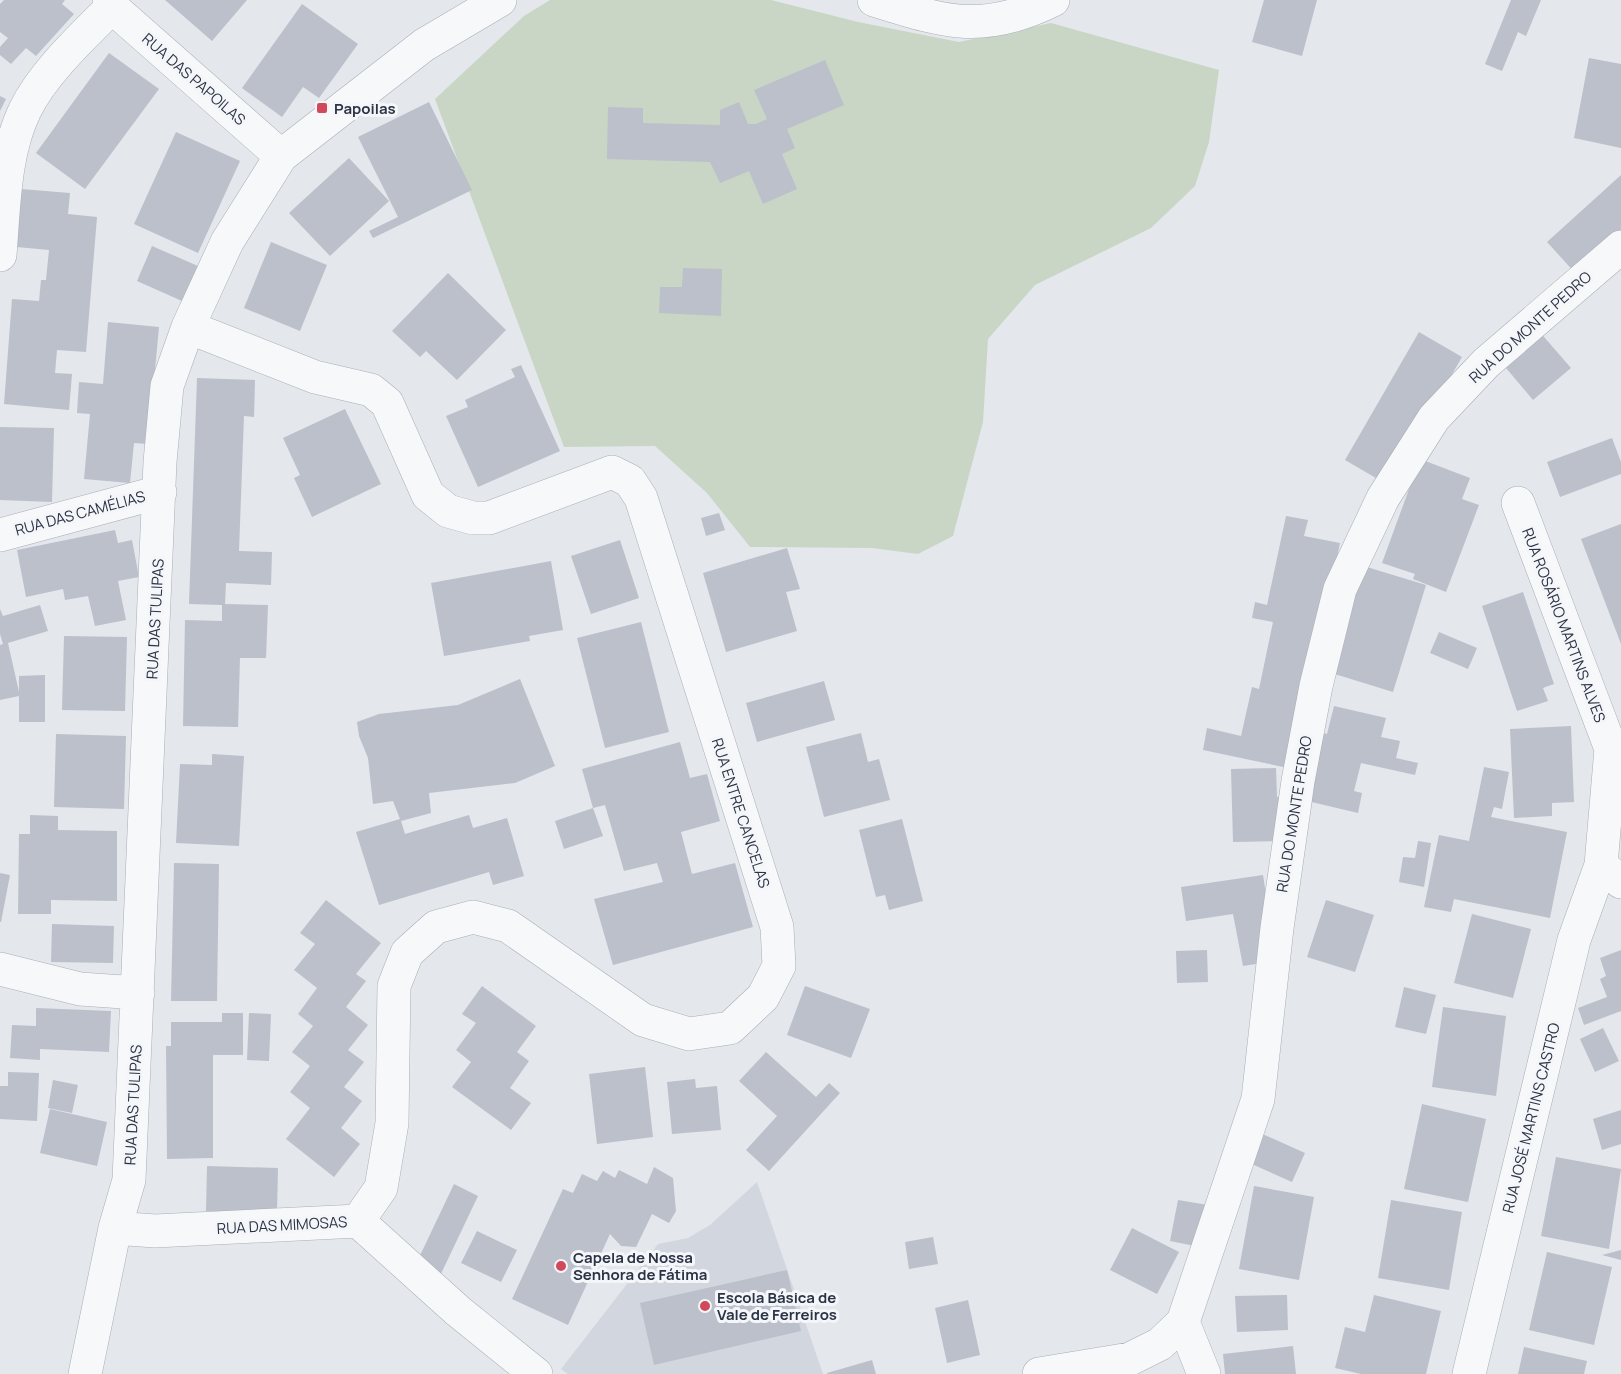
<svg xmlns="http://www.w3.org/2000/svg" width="1621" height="1374" viewBox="0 0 1621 1374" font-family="Manrope,sans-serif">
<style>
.built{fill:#d2d6de}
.green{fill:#c9d6c5}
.building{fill:#bbc0ca}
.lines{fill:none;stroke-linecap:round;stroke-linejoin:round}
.minor-casing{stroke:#a9aeb7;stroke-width:34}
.minor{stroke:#f7f8fa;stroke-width:33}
.poi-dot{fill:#d1495b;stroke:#f4f6f9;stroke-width:2}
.labels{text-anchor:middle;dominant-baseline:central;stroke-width:6;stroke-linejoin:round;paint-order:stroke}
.street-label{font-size:15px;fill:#2b3445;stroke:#f4f6f9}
.poi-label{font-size:15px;font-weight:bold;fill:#2b3445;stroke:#f4f6f9;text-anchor:start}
</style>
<rect width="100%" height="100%" fill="#e4e7ec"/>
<!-- built -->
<path class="built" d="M 757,1182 L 823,1374 L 568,1374 L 561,1369 L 658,1244 L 688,1238 L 710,1225 Z"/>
<!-- green -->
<path class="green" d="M 550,0 L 771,0 L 858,22 L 959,42 L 1051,23 L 1219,70 L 1209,142 L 1195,186 L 1151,228 L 1035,285 L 988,339 L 983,422 L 953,536 L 918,554 L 872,548 L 750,547 L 707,493 L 655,446 L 564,447 L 435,99 L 524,16 Z"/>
<!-- building -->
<path class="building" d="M 4,0 L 65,0 L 62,4 L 74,14 L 36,56 L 26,48 L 11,64 L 0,55 L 0,47 L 8,38 L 0,32 L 0,4 Z
M 165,0 L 247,0 L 212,41 Z
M 1264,0 L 1317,0 L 1302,56 L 1252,42 Z
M 1511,0 L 1541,0 L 1526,36 L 1518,32 L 1502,71 L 1485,64 Z
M 302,4 L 358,44 L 319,98 L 303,87 L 282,117 L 242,88 Z
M 109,53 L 159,89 L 85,189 L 36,153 Z
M 1589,58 L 1621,64 L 1621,148 L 1574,138 Z
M 825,60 L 844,105 L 787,129 L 795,148 L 782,154 L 797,189 L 763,204 L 749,171 L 720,183 L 710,162 L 607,159 L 608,107 L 643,108 L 643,123 L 720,125 L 720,110 L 739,102 L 748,124 L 756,124 L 767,119 L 754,90 Z
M 0,96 L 6,99 L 0,111 Z
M 429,102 L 472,190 L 373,238 L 369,231 L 398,217 L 358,137 Z
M 176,132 L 240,161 L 198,253 L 134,224 Z
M 349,158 L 389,201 L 330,256 L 289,213 Z
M 1621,175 L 1621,235 L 1577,275 L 1547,242 Z
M 21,189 L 70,193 L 68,214 L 97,217 L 86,352 L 57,350 L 55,373 L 72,374 L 69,410 L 4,404 L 12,299 L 39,301 L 41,280 L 46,280 L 49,250 L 17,247 Z
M 271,242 L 327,265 L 300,331 L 244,308 Z
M 152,246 L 198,266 L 182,301 L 137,281 Z
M 683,268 L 722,269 L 721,316 L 659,313 L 660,287 L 682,287 Z
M 448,273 L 506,330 L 457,380 L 426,351 L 420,357 L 392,331 Z
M 108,322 L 159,327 L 148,444 L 134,443 L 130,483 L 84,479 L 90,414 L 77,413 L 79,382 L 103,384 Z
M 1538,330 L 1571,368 L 1533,400 L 1501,362 Z
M 1419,332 L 1462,357 L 1388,485 L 1345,460 Z
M 521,365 L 560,451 L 478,487 L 446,416 L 468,407 L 465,400 L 515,377 L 511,369 Z
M 197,378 L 255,380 L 254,417 L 244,416 L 239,551 L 272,552 L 271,585 L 226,583 L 225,604 L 268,605 L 266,658 L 240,658 L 238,727 L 183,726 L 185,620 L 222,621 L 222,605 L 189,604 Z
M 345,409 L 381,484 L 312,517 L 294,478 L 300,475 L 283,438 Z
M 0,427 L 54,428 L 52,502 L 0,500 Z
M 1612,438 L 1621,462 L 1621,474 L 1560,497 L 1547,462 Z
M 1420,459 L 1470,478 L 1462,499 L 1479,505 L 1446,592 L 1413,579 L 1415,574 L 1382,563 Z
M 719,513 L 725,530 L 706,536 L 701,518 Z
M 1286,516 L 1308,520 L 1304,536 L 1340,543 L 1293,769 L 1203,750 L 1207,728 L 1241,736 L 1252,687 L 1259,689 L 1273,622 L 1252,618 L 1255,602 L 1267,605 Z
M 1621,524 L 1621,644 L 1581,539 Z
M 115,530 L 118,543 L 132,540 L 139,577 L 118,581 L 126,620 L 95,626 L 88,596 L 65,600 L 63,589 L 26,597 L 17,550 Z
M 620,540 L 639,598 L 591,614 L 571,556 Z
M 787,548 L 800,589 L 786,592 L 797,631 L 726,652 L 703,573 Z
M 551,561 L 563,630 L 529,636 L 530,641 L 444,656 L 431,583 Z
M 1357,564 L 1426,585 L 1393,692 L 1325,671 Z
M 1523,592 L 1554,684 L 1543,688 L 1548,701 L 1517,711 L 1482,606 Z
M 40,605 L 48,631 L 8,643 L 19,692 L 19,676 L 45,675 L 45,722 L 19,722 L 19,696 L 0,700 L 0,645 L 3,644 L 0,634 L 0,609 L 3,616 Z
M 641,622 L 669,732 L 605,748 L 577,638 Z
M 1439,632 L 1477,648 L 1468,669 L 1430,653 Z
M 64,636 L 127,637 L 125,711 L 62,710 Z
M 520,679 L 555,766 L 515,783 L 429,793 L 431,813 L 401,821 L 405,834 L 469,815 L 473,828 L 507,818 L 524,876 L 493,885 L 489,872 L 379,905 L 356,832 L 400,819 L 393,801 L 373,804 L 368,758 L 359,736 L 357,722 L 379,714 L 458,705 Z
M 824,681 L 835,720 L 757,742 L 746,703 Z
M 1334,706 L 1386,718 L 1381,737 L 1400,741 L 1396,758 L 1418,763 L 1415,775 L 1361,763 L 1354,791 L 1362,793 L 1358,813 L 1303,800 L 1319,732 L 1327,734 Z
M 1571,726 L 1574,802 L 1552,803 L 1552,816 L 1514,818 L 1510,729 Z
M 861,733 L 868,762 L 879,759 L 890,800 L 824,817 L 806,747 Z
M 56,734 L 126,736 L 124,809 L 54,807 Z
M 680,742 L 690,778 L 707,774 L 720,821 L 681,832 L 692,874 L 735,863 L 753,927 L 613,965 L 594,899 L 663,882 L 657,863 L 624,871 L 605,805 L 593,808 L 582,769 Z
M 212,754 L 244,756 L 239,846 L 176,843 L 180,764 L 212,765 Z
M 1484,767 L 1509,772 L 1502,809 L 1494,807 L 1491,817 L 1567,832 L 1550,918 L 1454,899 L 1451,912 L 1424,907 L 1439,835 L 1469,841 Z
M 1276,768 L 1277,797 L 1289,797 L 1289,841 L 1233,842 L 1231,769 Z
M 593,808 L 603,836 L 564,849 L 555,821 Z
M 30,815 L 58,816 L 58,830 L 117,831 L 117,901 L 51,900 L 51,914 L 18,914 L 19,834 L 30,834 Z
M 902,819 L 923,901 L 889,910 L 885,895 L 876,897 L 859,830 Z
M 1418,841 L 1431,843 L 1424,887 L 1399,882 L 1403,857 L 1415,858 Z
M 174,863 L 219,864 L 217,1001 L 171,1001 Z
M 0,873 L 10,875 L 1,922 L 0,922 Z
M 1263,875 L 1276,961 L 1243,966 L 1233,914 L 1186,921 L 1181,887 Z
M 326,900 L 381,943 L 356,974 L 366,981 L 346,1007 L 368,1025 L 348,1050 L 364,1062 L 344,1087 L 362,1101 L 341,1128 L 360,1144 L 334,1177 L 286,1139 L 310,1108 L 290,1092 L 310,1066 L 292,1052 L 313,1026 L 298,1014 L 317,988 L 294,970 L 315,944 L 300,933 Z
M 1326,900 L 1374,915 L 1355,972 L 1307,957 Z
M 1472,914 L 1531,929 L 1513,998 L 1454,983 Z
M 52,924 L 114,926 L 113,963 L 51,962 Z
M 1207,950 L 1208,982 L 1177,983 L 1176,951 Z
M 1621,950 L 1621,1011 L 1584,1025 L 1578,1008 L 1607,997 L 1600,979 L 1606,976 L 1600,958 Z
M 482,986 L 536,1026 L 517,1052 L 529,1061 L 510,1088 L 531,1103 L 511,1130 L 452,1087 L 471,1062 L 456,1050 L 476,1023 L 462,1014 Z
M 805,986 L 870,1009 L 851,1058 L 787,1035 Z
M 1404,987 L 1436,995 L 1426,1034 L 1395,1027 Z
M 1443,1007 L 1506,1016 L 1496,1096 L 1432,1087 Z
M 36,1008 L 111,1011 L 109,1052 L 40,1049 L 40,1060 L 10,1058 L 12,1025 L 36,1026 Z
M 222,1013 L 243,1013 L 243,1055 L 213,1055 L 213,1158 L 167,1159 L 166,1046 L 171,1046 L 171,1022 L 222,1022 Z
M 249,1013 L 271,1014 L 269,1061 L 247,1060 Z
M 1603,1028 L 1619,1061 L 1595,1072 L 1580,1039 Z
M 766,1052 L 816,1097 L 829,1083 L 840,1093 L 769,1171 L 746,1150 L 777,1116 L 739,1081 Z
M 645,1067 L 653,1137 L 597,1144 L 589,1074 Z
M 8,1072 L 39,1073 L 37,1121 L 0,1119 L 0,1086 L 8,1086 Z
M 695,1079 L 696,1088 L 717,1086 L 721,1130 L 672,1134 L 667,1082 Z
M 53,1080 L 78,1085 L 72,1113 L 48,1108 Z
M 1422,1104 L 1486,1119 L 1468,1202 L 1404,1189 Z
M 50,1109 L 107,1122 L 97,1166 L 40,1153 Z
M 1621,1110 L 1621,1144 L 1602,1150 L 1593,1119 Z
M 1258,1132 L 1305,1153 L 1292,1182 L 1245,1161 Z
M 1556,1157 L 1621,1169 L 1609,1249 L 1541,1236 Z
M 207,1166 L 278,1168 L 277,1213 L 206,1211 Z
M 654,1167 L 673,1178 L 676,1211 L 669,1223 L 652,1214 L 636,1247 L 621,1246 L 610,1234 L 568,1325 L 512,1299 L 563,1189 L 573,1193 L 582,1174 L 597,1181 L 603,1171 L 615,1178 L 619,1170 L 647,1184 Z
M 454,1184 L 478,1196 L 439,1278 L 415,1266 Z
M 1254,1186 L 1314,1197 L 1299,1280 L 1239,1269 Z
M 1178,1200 L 1208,1205 L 1200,1247 L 1170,1241 Z
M 1391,1200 L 1462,1212 L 1449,1290 L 1378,1278 Z
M 1132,1228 L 1179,1252 L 1157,1294 L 1110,1270 Z
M 477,1231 L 517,1250 L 501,1282 L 461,1263 Z
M 933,1237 L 938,1264 L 909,1269 L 905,1242 Z
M 1621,1250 L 1621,1260 L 1602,1255 Z
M 1547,1252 L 1612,1267 L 1594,1345 L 1529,1330 Z
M 787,1270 L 801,1331 L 654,1365 L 640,1303 Z
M 1287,1295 L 1288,1330 L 1237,1332 L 1235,1296 Z
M 1374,1295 L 1441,1311 L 1426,1374 L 1361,1374 L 1335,1368 L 1345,1327 L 1365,1332 Z
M 968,1300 L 980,1355 L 947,1363 L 935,1308 Z
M 1293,1346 L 1296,1374 L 1225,1374 L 1223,1354 Z
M 1524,1347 L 1587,1361 L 1584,1374 L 1518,1374 Z
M 872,1360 L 876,1374 L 827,1374 L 827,1373 Z"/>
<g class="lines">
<defs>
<path id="minor" d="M 109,0 L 112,7 L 281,156
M 874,0 C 945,22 982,35 1053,0
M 0,255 C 4,207 4,153 25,110 C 43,73 83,36 112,7
M 188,327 L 315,377 L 371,390 L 387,403 L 428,495 L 448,511 L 473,518 L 489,518 L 612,472 L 630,481 L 641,498 L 777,927 L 779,966 L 763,997 L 730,1028 L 689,1034 L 643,1020 L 508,926 L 473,917 L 436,927 L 407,953 L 394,986 L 392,1123 L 381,1188 L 358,1221
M 1518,503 L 1611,749 L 1601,865 L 1621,882
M 0,535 L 160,492
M 0,969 L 80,989 L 138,993
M 115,1228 L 155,1231 L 358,1221 L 458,1311 L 536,1374
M 1183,1322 L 1204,1374
M 85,1374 L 115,1228 L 129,1180 L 160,462 L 167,386 L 188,327 L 227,242 L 281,156 L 424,45 L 500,0
M 1039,1374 L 1130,1359 L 1160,1344 L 1183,1322 L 1258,1099 L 1277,928 L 1298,781 L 1316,686 L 1340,589 L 1383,498 L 1434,418 L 1486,363 L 1621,247
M 1469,1374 L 1574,940 L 1601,865"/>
</defs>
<!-- minor casing -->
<use href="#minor" class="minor-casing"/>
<!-- minor -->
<use href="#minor" class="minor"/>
</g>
<!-- markers -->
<g class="poi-dot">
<rect x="316" y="102" width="12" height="12" rx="3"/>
<circle cx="561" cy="1266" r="6"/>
<circle cx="705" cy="1306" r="6"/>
</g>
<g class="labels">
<!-- street labels -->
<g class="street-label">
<text transform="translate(194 79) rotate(41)">RUA DAS PAPOILAS</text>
<text transform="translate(1530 327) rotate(-42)">RUA DO MONTE PEDRO</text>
<text transform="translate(80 513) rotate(-15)">RUA DAS CAMÉLIAS</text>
<text transform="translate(155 619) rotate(-87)">RUA DAS TULIPAS</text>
<text transform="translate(1564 625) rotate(69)">RUA ROSÁRIO MARTINS ALVES</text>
<text transform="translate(741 813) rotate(72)">RUA ENTRE CANCELAS</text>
<text transform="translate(1294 814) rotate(-81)">RUA DO MONTE PEDRO</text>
<text transform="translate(133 1105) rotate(-87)">RUA DAS TULIPAS</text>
<text transform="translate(1531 1118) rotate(-76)">RUA JOSÉ MARTINS CASTRO</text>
<text transform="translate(282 1225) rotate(-3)">RUA DAS MIMOSAS</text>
</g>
<!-- poi labels -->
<g class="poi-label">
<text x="334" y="108">Papoilas</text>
<text x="573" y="1257">Capela de Nossa<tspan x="573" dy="17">Senhora de Fátima</tspan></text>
<text x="717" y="1297">Escola Básica de<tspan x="717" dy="17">Vale de Ferreiros</tspan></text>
</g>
</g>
</svg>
